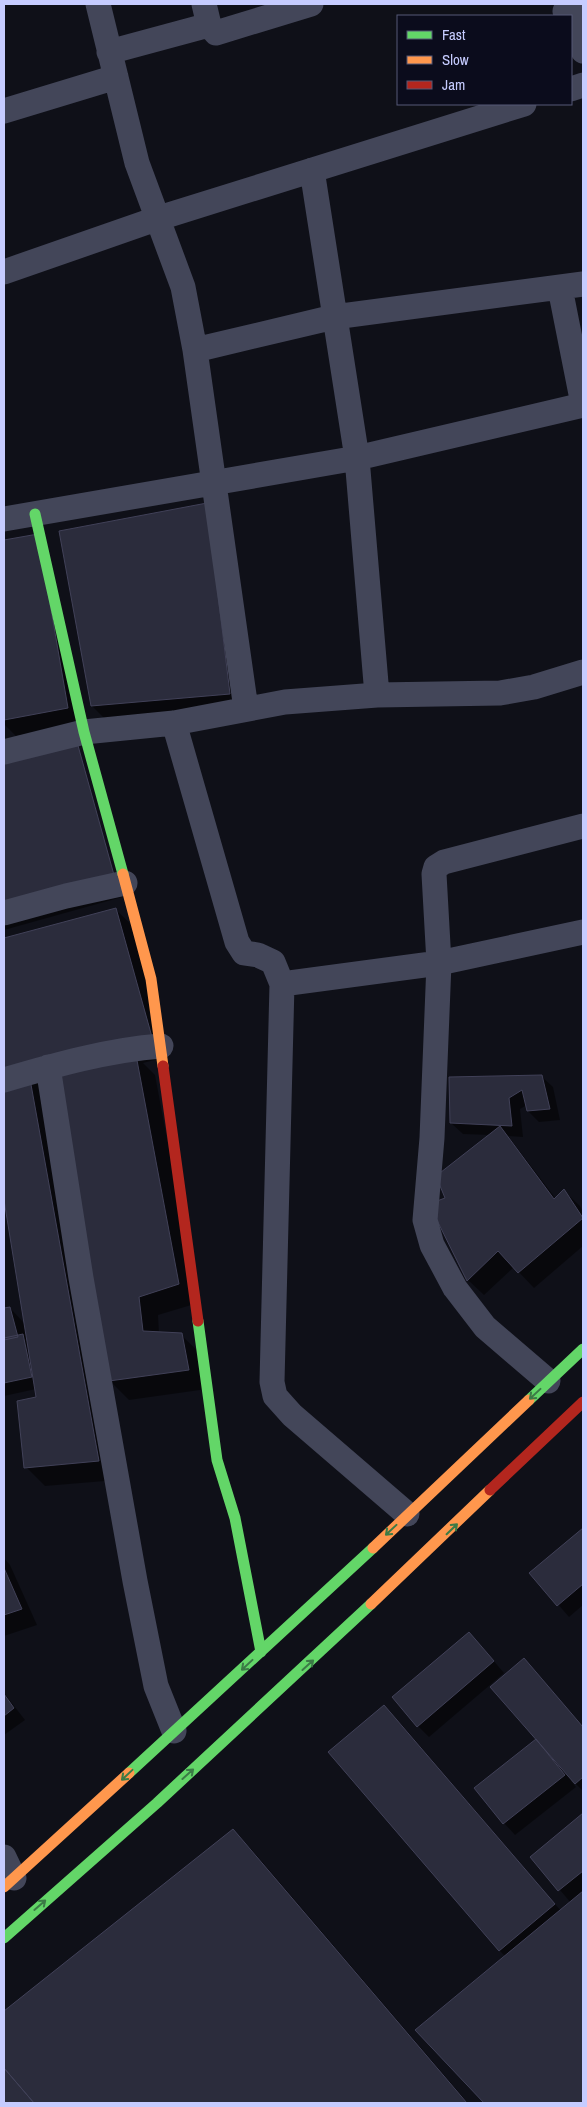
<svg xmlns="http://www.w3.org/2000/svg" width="587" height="2107" viewBox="0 0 587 2107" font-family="'Archivo Narrow',sans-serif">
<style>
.shadow{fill:#0007}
.building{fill:#2b2c3c;stroke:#414158}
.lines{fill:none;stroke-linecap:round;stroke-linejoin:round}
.street{stroke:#434659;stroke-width:25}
.fast{stroke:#63d668;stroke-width:11}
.slow{stroke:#ff974d;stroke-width:11}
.jam{stroke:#b3261e;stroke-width:11}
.oneway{stroke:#3b7b46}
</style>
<rect width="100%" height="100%" fill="#0f1018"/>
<!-- shadow -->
<path class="shadow" d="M 207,505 L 248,713 L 111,725 L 92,706 Z
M 37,535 L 84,724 L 16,736 L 4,724 L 4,541 Z
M 4,764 L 133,894 L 4,930 Z
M 115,909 L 135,928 L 170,1056 L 143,1063 L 155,1075 L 198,1303 L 158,1315 L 159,1333 L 181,1335 L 201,1354 L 207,1389 L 129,1400 L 110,1381 L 117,1480 L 45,1486 L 26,1467 L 38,1398 L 36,1389 L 4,1396 L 4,1310 L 10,1308 L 25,1324 L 4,1190 L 4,940 Z
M 541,1076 L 553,1087 L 560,1120 L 539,1122 L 528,1111 L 527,1105 L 520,1109 L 523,1137 L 508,1136 L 556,1199 L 564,1191 L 580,1206 L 583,1212 L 583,1246 L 534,1288 L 514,1267 L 484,1295 L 468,1280 L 431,1205 L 446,1199 L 490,1135 L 463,1134 L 451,1123 Z
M 583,1529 L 583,1605 L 569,1617 L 531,1573 Z
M 4,1558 L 10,1565 L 37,1625 L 4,1636 Z
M 480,1645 L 504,1673 L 429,1737 L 418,1726 Z
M 524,1660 L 583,1726 L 583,1791 L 572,1780 L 571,1781 L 576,1787 L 515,1835 L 504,1823 L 538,1740 Z
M 4,1693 L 25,1720 L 4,1735 Z
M 384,1707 L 403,1726 L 561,1911 L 571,1903 L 532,1857 L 583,1815 L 583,2103 L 486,2103 L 417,2030 L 506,1957 L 499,1950 Z
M 233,1831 L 252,1850 L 468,2103 L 4,2103 L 4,2012 Z"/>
<!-- building -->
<path class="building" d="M 207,503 L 230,694 L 91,706 L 59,531 Z
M 38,534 L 68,708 L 4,720 L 4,540 Z
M 77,742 L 114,875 L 4,906 L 4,762 Z
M 116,908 L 152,1037 L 4,1078 L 4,938 Z
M 136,1055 L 179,1284 L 139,1297 L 143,1331 L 182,1333 L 189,1370 L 109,1381 L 57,1071 Z
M 542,1075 L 550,1109 L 527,1111 L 522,1090 L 509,1098 L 512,1126 L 450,1123 L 449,1077 Z
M 30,1079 L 99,1461 L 24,1468 L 17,1401 L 36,1397 L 4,1200 L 4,1086 Z
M 500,1126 L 554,1199 L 564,1189 L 583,1218 L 518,1273 L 498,1251 L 467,1281 L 429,1204 L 445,1198 L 436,1176 Z
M 10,1307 L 18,1337 L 4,1340 L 4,1308 Z
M 23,1334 L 32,1377 L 4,1383 L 4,1338 Z
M 583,1528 L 583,1584 L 557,1606 L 529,1573 Z
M 4,1568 L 22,1609 L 4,1615 Z
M 469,1632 L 494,1661 L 417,1727 L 392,1697 Z
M 524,1658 L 583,1727 L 583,1777 L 575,1784 L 490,1687 Z
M 4,1694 L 14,1708 L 4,1716 Z
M 384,1705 L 555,1904 L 499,1951 L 328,1752 Z
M 536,1739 L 565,1775 L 503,1824 L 474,1788 Z
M 583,1813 L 583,1871 L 558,1891 L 530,1857 Z
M 233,1829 L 467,2103 L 34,2103 L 4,2068 L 4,2011 Z
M 583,1891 L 583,2103 L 484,2103 L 415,2030 Z
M 4,2068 L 34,2103 L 4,2103 Z"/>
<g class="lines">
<!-- street -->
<path class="street" d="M 98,4 L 137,163 L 183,287 L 195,350 L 246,709
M 204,4 L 209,25 L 216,33 L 311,4
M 565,11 L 583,5
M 571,24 L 583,51
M 109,52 L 209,25
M 571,89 L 583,85
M 4,111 L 116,77
M 312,170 L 357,458 L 377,695
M 4,272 L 156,219 L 524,104
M 560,288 L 583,404
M 195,350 L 334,317 L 583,284
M 4,519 L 357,458 L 583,405
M 174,723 L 237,942 L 244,953 L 258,955 L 273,962 L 282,984 L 272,1382 L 275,1396 L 292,1415 L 407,1514
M 4,752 L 84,732 L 174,723 L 285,702 L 377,695 L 500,693 L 534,687 L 583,672
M 4,913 L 66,896 L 125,883
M 282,984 L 439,963 L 583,932
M 48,1067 L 81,1278 L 135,1581 L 156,1686 L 174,1731
M 4,1080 C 55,1065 108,1050 161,1046
M 548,1381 L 485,1327 L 455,1288 L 432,1245 L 425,1220 L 432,1138 L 439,963 L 434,874 L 436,867 L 444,862 L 583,826
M 4,1857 L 14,1878"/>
<!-- fast -->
<path class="fast" d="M 35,514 L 84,732 L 123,874
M 198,1321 L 217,1460 L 235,1518 L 261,1652
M 529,1400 L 583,1349
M 129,1773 L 373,1548
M 4,1938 L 157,1803 L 371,1604"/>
<!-- slow -->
<path class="slow" d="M 123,874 L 151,979 L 163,1066
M 373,1548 L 529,1400
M 371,1604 L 490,1490
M 4,1887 L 129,1773"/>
<!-- jam -->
<path class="jam" d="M 163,1066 L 198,1321
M 490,1490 L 583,1402"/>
</g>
<!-- one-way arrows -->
<defs><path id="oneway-shaft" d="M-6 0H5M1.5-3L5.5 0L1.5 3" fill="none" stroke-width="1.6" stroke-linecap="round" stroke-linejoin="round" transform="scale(1.25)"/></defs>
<g class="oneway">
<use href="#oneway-shaft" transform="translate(535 1394) rotate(137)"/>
<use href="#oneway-shaft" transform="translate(452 1529) rotate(-44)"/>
<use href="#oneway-shaft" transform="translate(391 1530) rotate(137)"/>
<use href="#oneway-shaft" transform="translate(247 1665) rotate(137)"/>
<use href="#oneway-shaft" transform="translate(308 1665) rotate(-42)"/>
<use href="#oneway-shaft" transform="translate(188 1774) rotate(-42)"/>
<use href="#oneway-shaft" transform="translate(127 1775) rotate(137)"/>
<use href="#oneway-shaft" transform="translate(40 1905) rotate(-41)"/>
</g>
<!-- border -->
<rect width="587" height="2107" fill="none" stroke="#c6ccff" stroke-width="10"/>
<!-- legend -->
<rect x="397" y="15" width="175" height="90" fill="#0b0c1c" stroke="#565977"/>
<rect x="407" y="31" width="25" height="8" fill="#63d668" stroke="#565977"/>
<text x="442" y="40" font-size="15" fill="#c6ccff">Fast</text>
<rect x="407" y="56" width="25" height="8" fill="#ff974d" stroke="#565977"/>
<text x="442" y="65" font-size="15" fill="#c6ccff">Slow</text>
<rect x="407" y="81" width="25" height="8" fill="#b3261e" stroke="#565977"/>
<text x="442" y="90" font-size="15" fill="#c6ccff">Jam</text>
</svg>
